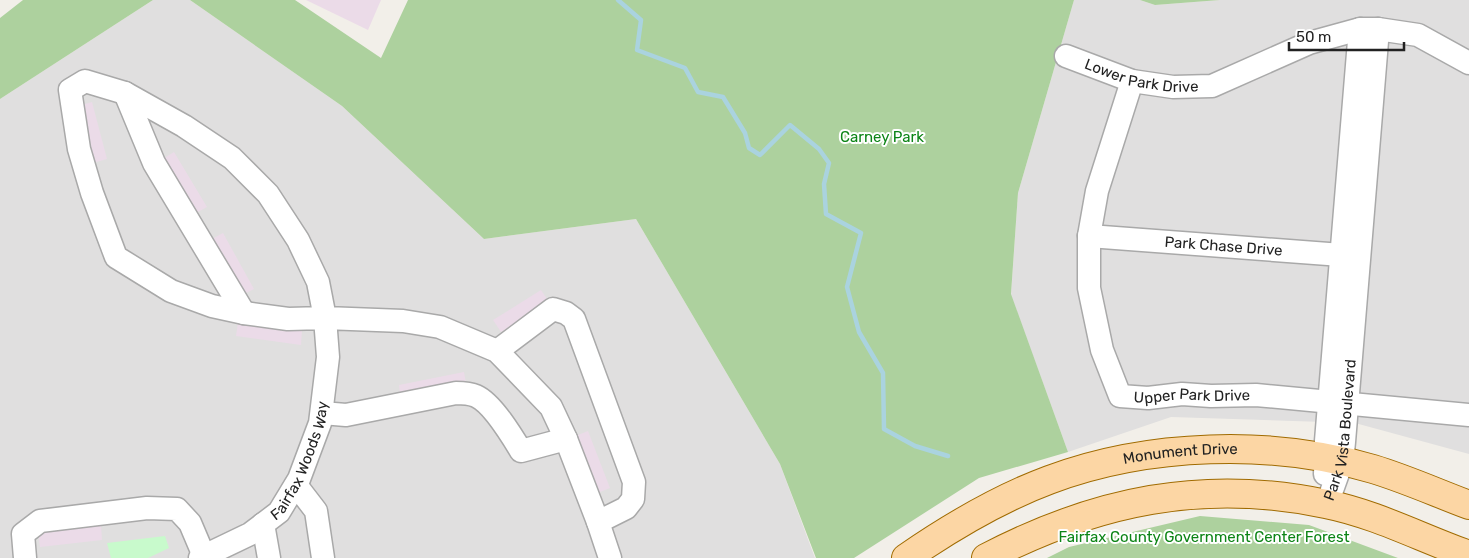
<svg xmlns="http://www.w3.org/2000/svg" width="1469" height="558" viewBox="0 0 1469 558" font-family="Rubik,sans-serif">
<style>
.residential{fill:#e0dfdf}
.industrial{fill:#ebdbe8}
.forest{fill:#add19e}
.park{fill:#c8facc}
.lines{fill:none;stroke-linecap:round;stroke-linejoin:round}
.stream{stroke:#aad3df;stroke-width:4.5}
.minor-casing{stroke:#a9a9a9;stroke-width:25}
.major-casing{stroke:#a06b00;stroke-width:30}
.minor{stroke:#fff;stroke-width:22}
.major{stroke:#fcd6a4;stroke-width:28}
.labels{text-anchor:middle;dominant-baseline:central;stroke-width:4;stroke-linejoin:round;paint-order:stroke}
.street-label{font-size:15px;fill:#222;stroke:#fff}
.park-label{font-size:15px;fill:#0c8416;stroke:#fff}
</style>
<rect width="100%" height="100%" fill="#f2efe9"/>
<!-- residential -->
<path class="residential" d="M 153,0 L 190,0 L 342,106 L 484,239 L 636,219 L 780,464 L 815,558 L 0,558 L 0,99 Z
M 1074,0 L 1140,0 L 1155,5 L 1220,0 L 1469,0 L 1469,454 L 1355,423 L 1171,417 L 1068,452 L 1011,295 L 1018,193 Z"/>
<!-- industrial -->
<path class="industrial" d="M 306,0 L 381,0 L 368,30 Z
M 92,102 L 107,159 L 93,163 L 78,106 Z
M 174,152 L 207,207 L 194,214 L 161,160 Z
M 223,233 L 254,289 L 240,296 L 210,240 Z
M 541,290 L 549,302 L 501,332 L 493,320 Z
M 238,322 L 302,330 L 301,345 L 236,336 Z
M 464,372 L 466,383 L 400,395 L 399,385 Z
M 588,431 L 610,488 L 595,494 L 573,437 Z
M 101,525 L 102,540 L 40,547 L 38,531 Z"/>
<!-- forest -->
<path class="forest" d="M 23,0 L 153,0 L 0,99 L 0,18 Z
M 190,0 L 295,0 L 381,58 L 408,0 L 1074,0 L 1018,193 L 1011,294 L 1068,452 L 979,478 L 854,558 L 816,558 L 780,464 L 636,219 L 484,239 L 342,106 Z
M 1140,0 L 1220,0 L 1155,5 Z
M 1200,516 L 1309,525 L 1398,558 L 1047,558 L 1069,547 Z"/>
<!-- park -->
<path class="park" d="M 165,536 L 169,548 L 148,558 L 111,558 L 107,543 Z"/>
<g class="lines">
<!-- stream -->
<path class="stream" d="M 618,0 L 641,20 L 637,50 L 685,68 L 698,92 L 723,97 L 745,133 L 749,148 L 760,155 L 790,125 L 819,149 L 829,163 L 824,184 L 826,214 L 861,233 L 847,287 L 859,332 L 883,373 L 884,429 L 915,446 L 948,456"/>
<defs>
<g id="minor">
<path id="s1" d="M 1066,56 L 1132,81 L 1173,87 L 1212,86 L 1309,43 L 1360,29 L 1378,29 L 1418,35 L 1469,63"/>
<path id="s2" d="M 1132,81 L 1097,191 L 1089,236 L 1089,288 L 1102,350 L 1120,396 L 1148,398 L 1182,394 L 1211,396 L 1256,395 L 1469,415"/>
<path d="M 125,93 L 154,163 L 244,313"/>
<path id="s3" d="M 1089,236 L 1355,256"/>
<path d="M 497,351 L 553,309 L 566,313 L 574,319 L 634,482 L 633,499 L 626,508 L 598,522"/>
<path d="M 322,413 L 346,415 L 456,393 C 463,393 469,393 476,396 C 492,403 512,436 521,451 L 566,439"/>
<path d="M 1325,474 L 1326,441 L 1360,29"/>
<path d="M 296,485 L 316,511 L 323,558"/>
<path id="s4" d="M 1327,504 L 1342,462 L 1344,442 L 1378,29"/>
<path d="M 263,524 L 269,558"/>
<path d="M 25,558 L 23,534 L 40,521 L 147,508 L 177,509 L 190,523 L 204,556"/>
<path id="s5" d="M 200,558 L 250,534 L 279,512 L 299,479 L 320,423 L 328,357 L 325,318 L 318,282 L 298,240 L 268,194 L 232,158 L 184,126 L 125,93 L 85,81 L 70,90 L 79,149 L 92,193 L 116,257 L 171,291 L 212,306 L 244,313 L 288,319 L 325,318 L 403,321 L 440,327 L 497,351 L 551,407 L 566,439 L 598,522 L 610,558"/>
</g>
<g id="major">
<path id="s6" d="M 906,558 C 951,527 998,499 1049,480 C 1147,443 1273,439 1373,469 C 1406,479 1437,493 1469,505"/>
<path d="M 986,558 C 1095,501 1204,478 1326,504 C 1376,514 1421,538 1469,555"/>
</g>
</defs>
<!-- minor casing -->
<use href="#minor" class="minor-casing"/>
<!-- major casing -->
<use href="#major" class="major-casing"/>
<!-- minor -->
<use href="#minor" class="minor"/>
<!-- major -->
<use href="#major" class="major"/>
</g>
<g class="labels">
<!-- street labels -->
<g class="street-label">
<text stroke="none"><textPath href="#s1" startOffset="79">Lower Park Drive</textPath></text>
<text stroke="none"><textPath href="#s3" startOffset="135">Park Chase Drive</textPath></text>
<text stroke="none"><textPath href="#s2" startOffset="398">Upper Park Drive</textPath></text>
<text stroke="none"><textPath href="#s4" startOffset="76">Park Vista Boulevard</textPath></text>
<text stroke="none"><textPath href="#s6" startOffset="298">Monument Drive</textPath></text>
<text stroke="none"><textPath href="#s5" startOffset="148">Fairfax Woods Way</textPath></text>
</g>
<!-- park labels -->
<g class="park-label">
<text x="882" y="137">Carney Park</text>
<text x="1204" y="537">Fairfax County Government Center Forest</text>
</g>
</g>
<!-- scale -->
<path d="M1289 42v8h115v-8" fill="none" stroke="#222222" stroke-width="2.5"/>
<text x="1296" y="42" font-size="15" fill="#222222" stroke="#ffffff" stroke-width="4" paint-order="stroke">50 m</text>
</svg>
